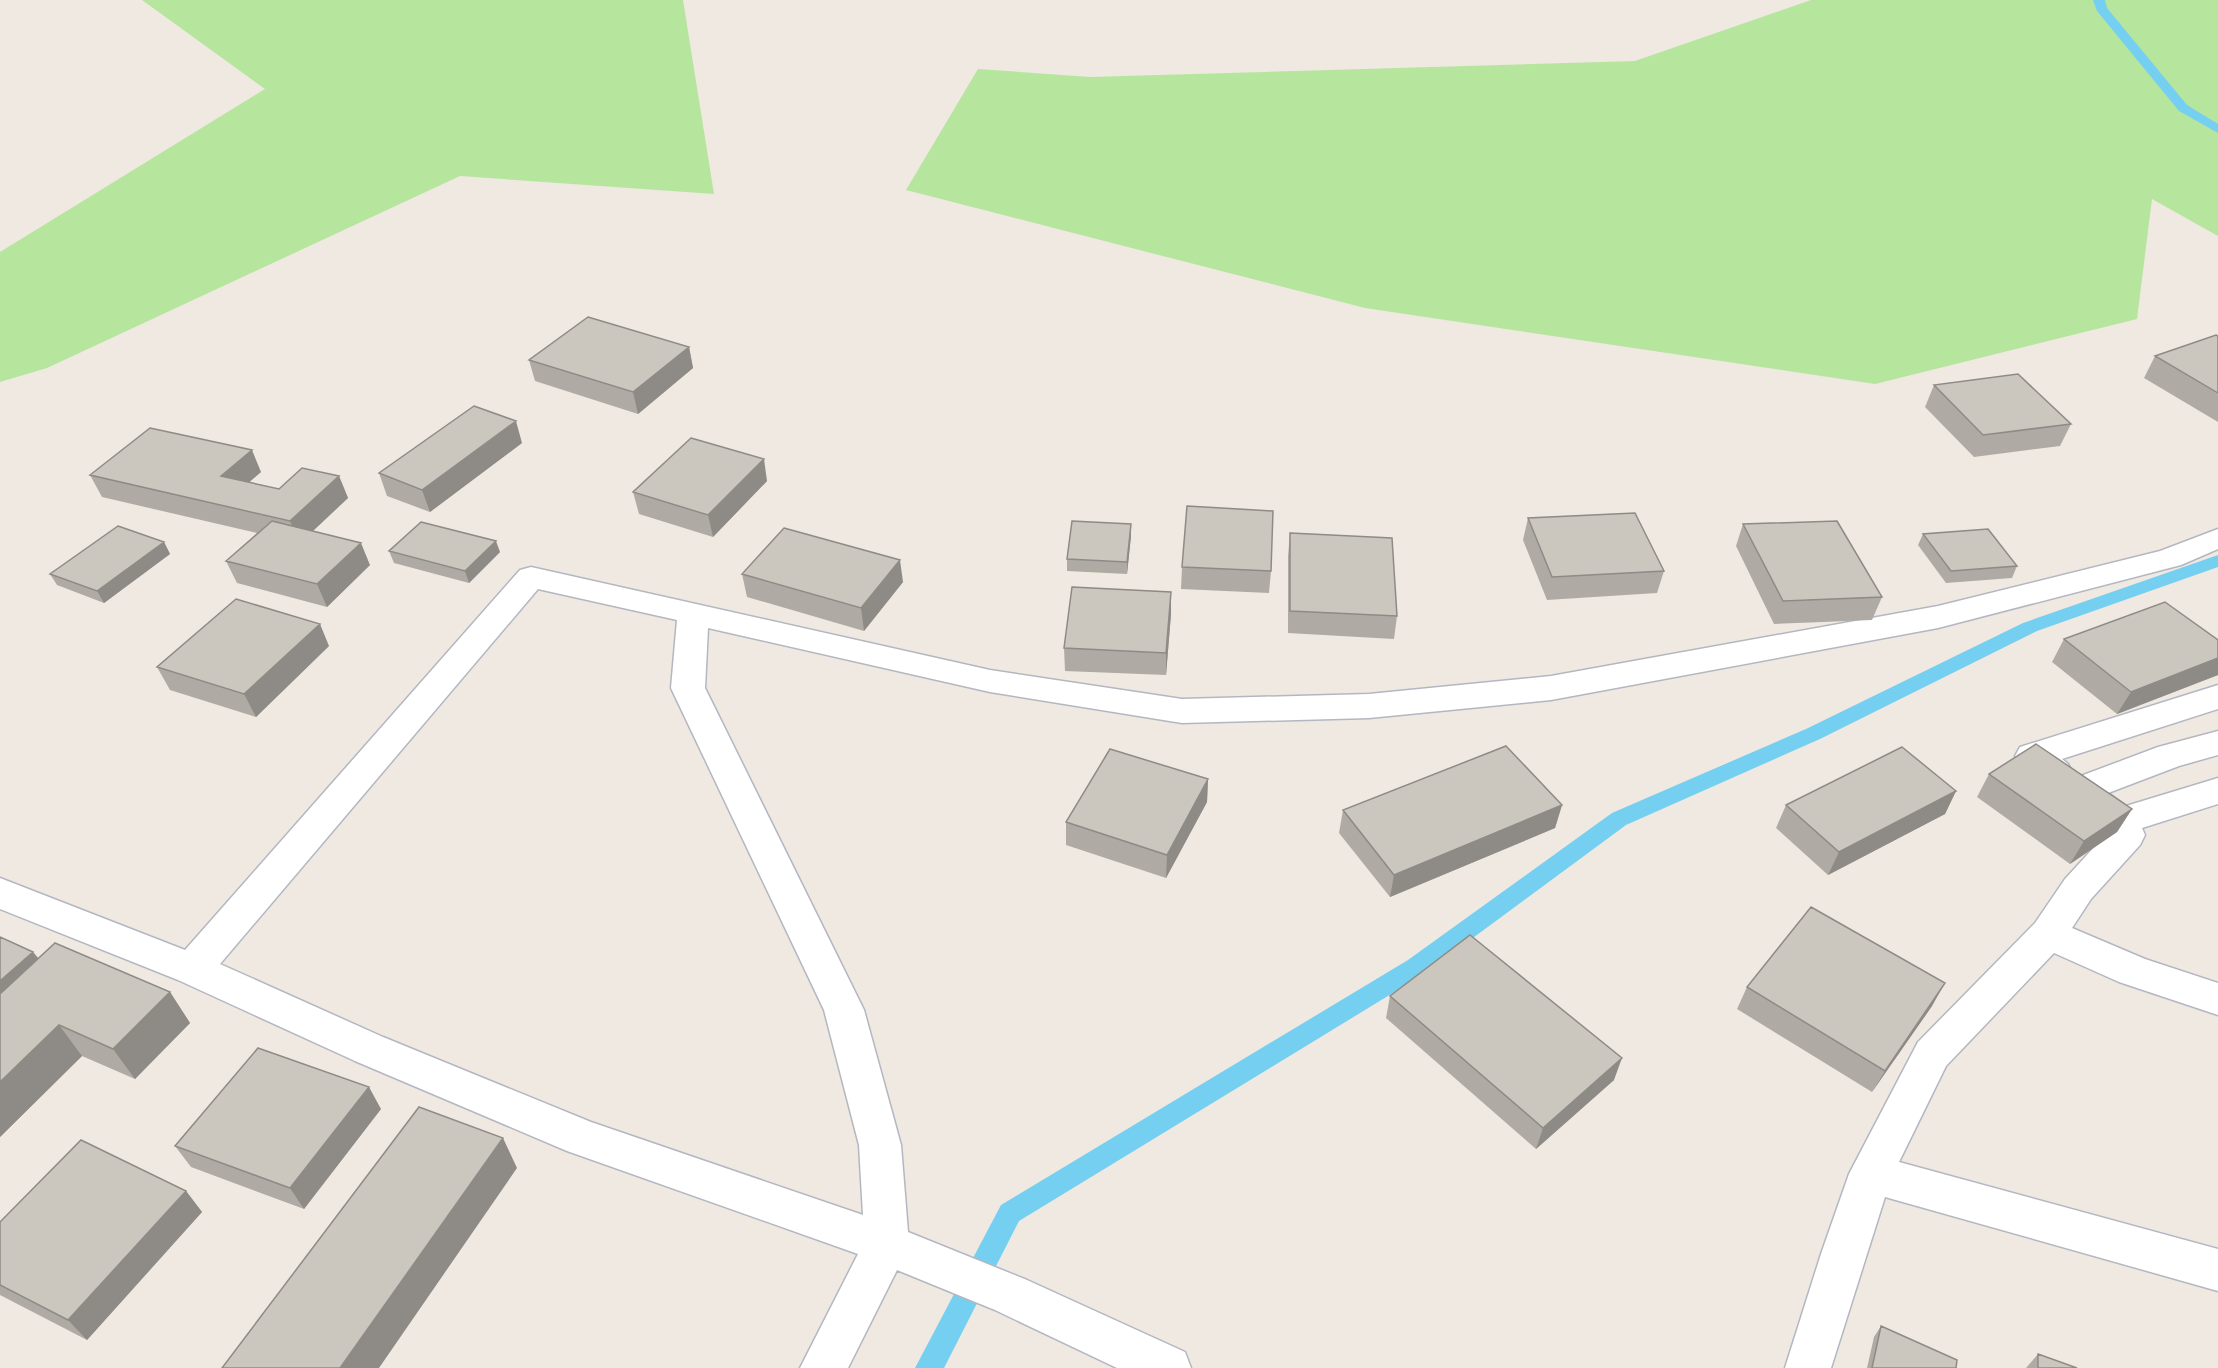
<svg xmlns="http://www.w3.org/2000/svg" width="2218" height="1368" viewBox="0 0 2218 1368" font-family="'Sofia Sans Condensed',sans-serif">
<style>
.green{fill:#b6e59e}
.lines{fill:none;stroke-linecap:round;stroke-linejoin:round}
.stream{fill:#75cff0;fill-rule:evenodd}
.street-casing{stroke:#b4b7c1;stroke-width:3}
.street{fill:#fff;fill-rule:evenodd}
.wall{fill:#afaba4}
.shaded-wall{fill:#8e8b86}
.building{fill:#cbc7bf;stroke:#8e8b86;stroke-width:1.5}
</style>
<rect width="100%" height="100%" fill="#efe9e1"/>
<!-- green -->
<path class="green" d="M 142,0 L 683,0 L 714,194 L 460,176 L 47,368 L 0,382 L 0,252 L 265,89 Z
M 1811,0 L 2218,0 L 2218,236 L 2152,199 L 2137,319 L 1875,384 L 1365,308 L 906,190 L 978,69 L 1090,77 L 1635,61 Z"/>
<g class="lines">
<!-- stream -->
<path class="stream" d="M 2093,0 L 2105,0 L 2107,8 L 2187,105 L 2218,124 L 2218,133 L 2179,111 L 2097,11 Z
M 2218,555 L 2218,567 L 2037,631 L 1820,739 L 1626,825 L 1424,974 L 1019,1221 L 944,1368 L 915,1368 L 1001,1205 L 1408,960 L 1612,813 L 1806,729 L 2023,623 Z"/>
<defs>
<path id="street" d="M 2218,529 L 2218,549 L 2181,565 L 1938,628 L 1551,700 L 1369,718 L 1182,723 L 990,692 L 708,628 L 705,688 L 864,1010 L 901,1145 L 908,1232 L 1027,1280 L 1185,1352 L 1191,1368 L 1117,1368 L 995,1310 L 897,1270 L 848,1368 L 800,1368 L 858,1254 L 567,1151 L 355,1061 L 178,980 L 0,909 L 0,878 L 185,950 L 520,570 L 531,567 L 990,670 L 1182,699 L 1369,694 L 1551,676 L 1938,606 L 2160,551 ZM 538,589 L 677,620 L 671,688 L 824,1010 L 859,1145 L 863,1215 L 591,1122 L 383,1037 L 220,964 Z
M 2218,685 L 2218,709 L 2062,759 L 2068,764 L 2073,773 L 2070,780 L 2158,747 L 2218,731 L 2218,755 L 2179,766 L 2108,793 L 2126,806 L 2218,778 L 2218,804 L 2142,828 L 2145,835 L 2140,845 L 2091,899 L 2072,928 L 2145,959 L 2218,983 L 2218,1015 L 2119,982 L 2054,953 L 1946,1066 L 1899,1162 L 2218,1249 L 2218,1291 L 1885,1197 L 1831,1368 L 1785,1368 L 1821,1254 L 1849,1174 L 1918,1042 L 2035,923 L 2065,879 L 2108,832 L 2067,799 L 2061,790 L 2065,783 C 2046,789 2024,772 2015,756 L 2020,747 Z"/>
</defs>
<!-- street casing -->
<use href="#street" class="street-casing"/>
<!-- street -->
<use href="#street" class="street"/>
</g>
<!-- wall -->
<path class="wall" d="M 2218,336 L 2218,422 L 2144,378 L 2155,356 Z
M 689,347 L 693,368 L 638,414 L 535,381 L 529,360 Z
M 1934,385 L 2071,424 L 2060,446 L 1974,457 L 1925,407 Z
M 522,443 L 430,512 L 387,496 L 379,473 Z
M 261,472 L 249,482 L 279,489 L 339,476 L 348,498 L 313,531 L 370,565 L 327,607 L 237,583 L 226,561 L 257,533 L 102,497 L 90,475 Z
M 767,481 L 713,537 L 639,514 L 633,492 Z
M 1528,518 L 1664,571 L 1657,593 L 1547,600 L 1523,540 Z
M 1131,524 L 1131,536 L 1127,574 L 1067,571 L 1067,559 Z
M 1743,524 L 1882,597 L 1872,620 L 1774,624 L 1736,546 Z
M 1290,533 L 1397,616 L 1394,639 L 1288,633 L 1288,556 Z
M 1923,534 L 2017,566 L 2012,578 L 1946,583 L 1918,545 Z
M 164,542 L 170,554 L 104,603 L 57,585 L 50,574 Z
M 389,551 L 500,552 L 469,583 L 394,563 Z
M 1182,567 L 1271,571 L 1269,593 L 1181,589 Z
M 742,574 L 903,582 L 864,631 L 747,597 Z
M 1171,614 L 1166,675 L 1065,671 L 1064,648 Z
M 2064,639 L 2218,640 L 2218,675 L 2117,714 L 2052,662 Z
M 329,646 L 256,717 L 170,690 L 157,667 Z
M 1989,774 L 2132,809 L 2117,832 L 2070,864 L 1977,797 Z
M 1208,779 L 1207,802 L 1166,878 L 1066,845 L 1066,822 Z
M 1956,791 L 1945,814 L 1828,875 L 1776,828 L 1786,805 Z
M 1562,805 L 1555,828 L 1390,897 L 1339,833 L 1343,810 Z
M 33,952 L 39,959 L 170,992 L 190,1023 L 135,1079 L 82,1056 L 0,1137 Z
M 1747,987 L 1932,1006 L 1872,1092 L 1737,1009 Z
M 1390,996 L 1614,1080 L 1536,1149 L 1386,1018 Z
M 381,1109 L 304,1209 L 191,1167 L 175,1146 Z
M 186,1191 L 202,1212 L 87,1340 L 0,1295 L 0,1222 Z
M 1881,1326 L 1956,1368 L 1867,1368 L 1874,1337 Z
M 2038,1354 L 2077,1368 L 2026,1368 Z"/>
<!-- shaded-wall -->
<path class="shaded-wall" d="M 689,347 L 693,368 L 638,414 L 633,392 Z
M 516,421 L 522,443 L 430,512 L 422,490 Z
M 252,450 L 261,472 L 231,498 L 221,476 Z
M 764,459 L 767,481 L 713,537 L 708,515 Z
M 339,476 L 348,498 L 300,543 L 290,521 Z
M 1131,524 L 1131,536 L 1127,574 L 1127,562 Z
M 496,541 L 500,552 L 469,583 L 465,571 Z
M 164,542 L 170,554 L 104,603 L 97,591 Z
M 361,543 L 370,565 L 327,607 L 317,584 Z
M 900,560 L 903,582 L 864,631 L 861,608 Z
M 1171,592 L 1171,614 L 1166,675 L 1166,653 Z
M 320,624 L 329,646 L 256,717 L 244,694 Z
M 2218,658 L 2218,675 L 2117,714 L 2131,692 Z
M 1208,779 L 1207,802 L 1166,878 L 1167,855 Z
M 1956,791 L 1945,814 L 1828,875 L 1839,852 Z
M 1562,805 L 1555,828 L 1390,897 L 1394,875 Z
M 2132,809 L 2117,832 L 2070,864 L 2084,841 Z
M 33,952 L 42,963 L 0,1001 L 0,981 Z
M 1945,983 L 1932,1006 L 1872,1092 L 1885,1071 Z
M 170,992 L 190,1023 L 135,1079 L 113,1049 Z
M 59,1025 L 82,1056 L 0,1137 L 0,1082 Z
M 1622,1058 L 1614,1080 L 1536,1149 L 1543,1128 Z
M 369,1087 L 381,1109 L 304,1209 L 290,1188 Z
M 503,1138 L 517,1168 L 379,1368 L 340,1368 Z
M 186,1191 L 202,1212 L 87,1340 L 68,1320 Z"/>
<!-- building -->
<path class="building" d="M 588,317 L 689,347 L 633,392 L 529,360 Z
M 2216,335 L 2218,336 L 2218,393 L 2155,356 Z
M 2018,374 L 2071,424 L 1983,435 L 1934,385 Z
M 474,406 L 516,421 L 422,490 L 379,473 Z
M 150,428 L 252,450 L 221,476 L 279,489 L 302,468 L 339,476 L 290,521 L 90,475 Z
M 691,438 L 764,459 L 708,515 L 633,492 Z
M 1187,506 L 1273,511 L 1271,571 L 1182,567 Z
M 1635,513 L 1664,571 L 1552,577 L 1528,518 Z
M 272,521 L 361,543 L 317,584 L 226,561 Z
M 1072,521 L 1131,524 L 1127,562 L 1067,559 Z
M 1837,521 L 1882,597 L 1783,601 L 1743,524 Z
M 421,522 L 496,541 L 465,571 L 389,551 Z
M 118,526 L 164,542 L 97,591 L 50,574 Z
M 784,528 L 900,560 L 861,608 L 742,574 Z
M 1988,529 L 2017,566 L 1951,571 L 1923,534 Z
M 1290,533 L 1392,538 L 1397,616 L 1290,611 Z
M 1072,587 L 1171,592 L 1166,653 L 1064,648 Z
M 236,599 L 320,624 L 244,694 L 157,667 Z
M 2165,602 L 2218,640 L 2218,658 L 2131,692 L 2064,639 Z
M 2036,744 L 2132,809 L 2084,841 L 1989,774 Z
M 1506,746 L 1562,805 L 1394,875 L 1343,810 Z
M 1902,747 L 1956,791 L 1839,852 L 1786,805 Z
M 1110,749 L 1208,779 L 1167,855 L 1066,822 Z
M 1811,907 L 1945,983 L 1885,1071 L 1747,987 Z
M 1470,935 L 1622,1058 L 1543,1128 L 1390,996 Z
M 0,937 L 33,952 L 0,981 Z
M 55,943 L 170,992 L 113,1049 L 59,1025 L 0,1082 L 0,994 Z
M 258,1048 L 369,1087 L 290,1188 L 175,1146 Z
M 419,1107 L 503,1138 L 340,1368 L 222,1368 Z
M 81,1140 L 186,1191 L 68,1320 L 0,1285 L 0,1222 Z
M 1881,1326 L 1957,1360 L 1956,1368 L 1872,1368 Z
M 2038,1354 L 2077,1368 L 2038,1368 Z"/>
</svg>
